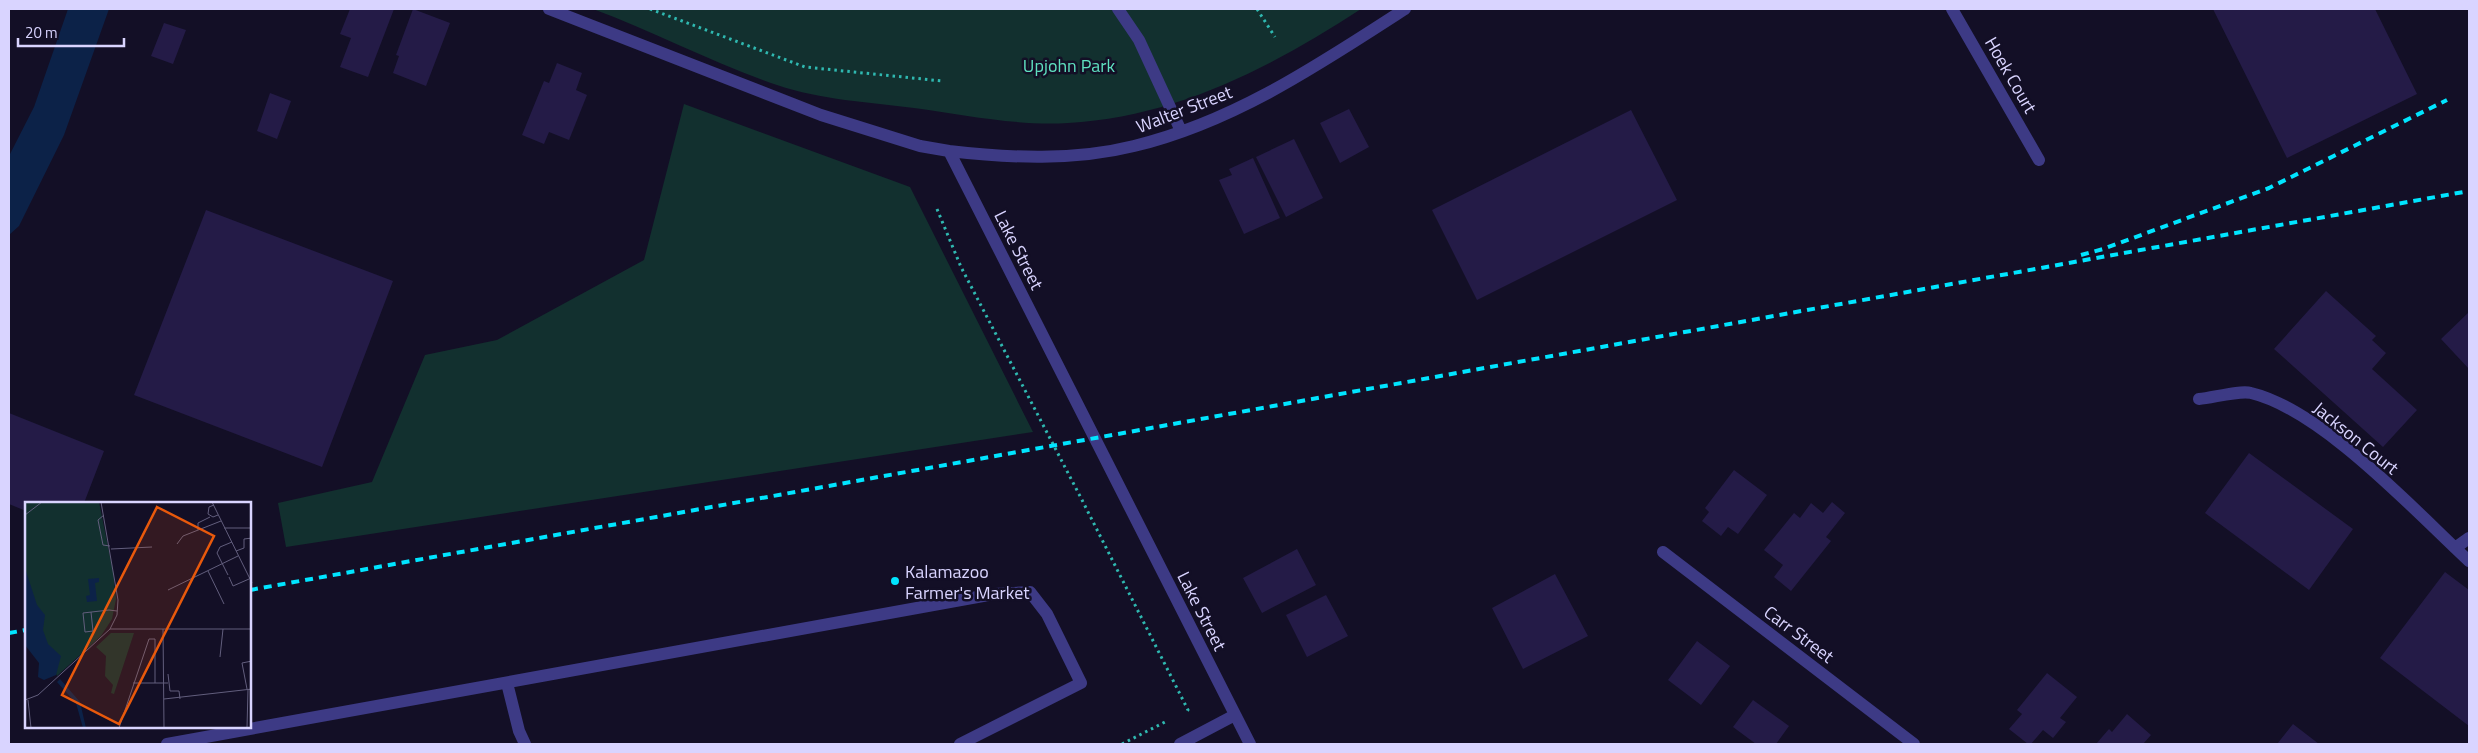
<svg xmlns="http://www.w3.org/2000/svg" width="2478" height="753" viewBox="0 0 2478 753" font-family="'Titillium Web',sans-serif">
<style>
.green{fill:#12302f}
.water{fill:#0c2248}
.building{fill:#241b47}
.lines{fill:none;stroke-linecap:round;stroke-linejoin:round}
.path{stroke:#2fb8b0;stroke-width:3;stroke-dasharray:2.5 4;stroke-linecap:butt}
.minor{stroke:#3d3a85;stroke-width:12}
.rail{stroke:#00e5ff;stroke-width:4;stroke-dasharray:8 6;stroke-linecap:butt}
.poi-dot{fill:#00e5ff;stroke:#130f26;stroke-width:2}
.labels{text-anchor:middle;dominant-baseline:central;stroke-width:5;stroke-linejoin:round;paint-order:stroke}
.park-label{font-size:18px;fill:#5fe0c0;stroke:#130f26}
.street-label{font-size:18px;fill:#d9d4ff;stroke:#130f26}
.poi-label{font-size:18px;fill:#d9d4ff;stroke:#130f26;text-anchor:start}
.inset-road{fill:none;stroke:#625e7d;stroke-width:1}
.view{fill:#e8590c;fill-opacity:0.15;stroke:#e8590c;stroke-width:2.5}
.inset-edge{fill:none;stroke:#d9d4ff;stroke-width:2.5}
</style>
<rect width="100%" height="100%" fill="#130f26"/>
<!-- green -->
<path class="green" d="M 593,9 L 1361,9 C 1272,67 1176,117 1068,123 C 1017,126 965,115 914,108 C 869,102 821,100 777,85 C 715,64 655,32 593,9 Z
M 684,104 L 910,187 L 1033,432 L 286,547 L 278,503 L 372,482 L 425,355 L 497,340 L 644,260 Z"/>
<!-- water -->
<path class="water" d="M 68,9 L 109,9 L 64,135 L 19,226 L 9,235 L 9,156 L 34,107 Z"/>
<!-- building -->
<path class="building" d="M 350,9 L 394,9 L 368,77 L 340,67 L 351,38 L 340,34 Z
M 413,9 L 450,23 L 426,86 L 393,73 L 399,56 L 396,55 Z
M 2213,9 L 2375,9 L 2417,94 L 2287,158 Z
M 164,23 L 186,30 L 173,64 L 151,56 Z
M 557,63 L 582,73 L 576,90 L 587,95 L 569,140 L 549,132 L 544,144 L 522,135 L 544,81 L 549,83 Z
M 270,93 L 291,101 L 277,139 L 257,131 Z
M 1349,109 L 1369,147 L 1340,163 L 1320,123 Z
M 1631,110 L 1677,200 L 1477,300 L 1432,210 Z
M 1294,139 L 1323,198 L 1286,217 L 1256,157 Z
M 1253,158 L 1280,218 L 1244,234 L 1219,180 L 1232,175 L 1229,169 Z
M 206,210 L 393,281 L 322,467 L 134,395 Z
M 2326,291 L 2376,336 L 2372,340 L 2386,353 L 2372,369 L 2417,410 L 2383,447 L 2274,349 Z
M 2469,312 L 2469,369 L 2441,339 Z
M 9,413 L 104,451 L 84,503 L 26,503 L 26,511 L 9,504 Z
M 2249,453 L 2353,529 L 2309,590 L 2205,513 Z
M 1734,470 L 1767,495 L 1738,534 L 1728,527 L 1721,536 L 1702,521 L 1709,512 L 1705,508 Z
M 1832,502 L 1845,513 L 1826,537 L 1831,541 L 1791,591 L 1774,577 L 1783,565 L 1764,550 L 1794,513 L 1800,518 L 1811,503 L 1823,513 Z
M 1297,549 L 1316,585 L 1262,613 L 1243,578 Z
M 2445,572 L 2469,590 L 2469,726 L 2380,658 Z
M 1555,574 L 1588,636 L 1523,669 L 1492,608 Z
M 1326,595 L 1348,636 L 1307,657 L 1286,615 Z
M 1697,641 L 1730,666 L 1701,705 L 1668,680 Z
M 2047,673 L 2077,697 L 2060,718 L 2066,722 L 2053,738 L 2043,730 L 2031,744 L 2028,744 L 2009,729 L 2022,714 L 2017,710 Z
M 1753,700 L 1789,726 L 1776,744 L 1756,744 L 1733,727 Z
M 2127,714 L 2151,735 L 2143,744 L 2096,744 L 2109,729 L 2112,732 Z
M 2293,724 L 2319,744 L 2277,744 Z"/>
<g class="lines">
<!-- path -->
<path class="path" d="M 650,9 L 805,67 L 942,81
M 1257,9 L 1275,37
M 937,209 L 961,267 L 1081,498 L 1188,710 L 1187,711
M 1122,744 L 1165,722"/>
<!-- minor -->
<path class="minor" d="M 549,9 L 821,115 L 920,146 L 949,151 L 1250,744
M 1118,9 L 1139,40 L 1181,131
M 1952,9 L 2039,160
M 949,151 C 1010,158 1074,161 1134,146 C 1234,122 1320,64 1405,9
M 2199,399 C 2212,398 2240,390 2251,393 C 2322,410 2415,511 2469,561
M 2455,548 L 2469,538
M 1663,552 L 1914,744
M 507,683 L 519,731 L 525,744
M 167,744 L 994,594 L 1030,592 L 1047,614 L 1081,683 L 960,744
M 1180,744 L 1235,715"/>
<!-- rail -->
<path class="rail" d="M 2081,255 L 2103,249 L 2269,188 L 2447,100
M 250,590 L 2469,191
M 9,633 L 26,630"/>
</g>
<!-- markers -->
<circle class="poi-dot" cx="895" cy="581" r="5"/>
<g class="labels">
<!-- park labels -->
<g class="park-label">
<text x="1069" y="65">Upjohn Park</text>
</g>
<!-- street labels -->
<g class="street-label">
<text transform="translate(2011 75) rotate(60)">Hoek Court</text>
<text transform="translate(1184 109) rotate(-21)">Walter Street</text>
<text transform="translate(1019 250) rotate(63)">Lake Street</text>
<text transform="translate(2356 438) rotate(39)">Jackson Court</text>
<text transform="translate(1202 611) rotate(63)">Lake Street</text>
<text transform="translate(1799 634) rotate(37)">Carr Street</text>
</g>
<!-- poi labels -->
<g class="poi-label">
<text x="905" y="571">Kalamazoo<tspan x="905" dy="21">Farmer's Market</tspan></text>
</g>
</g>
<!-- overview -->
<g transform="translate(25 502)">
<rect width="226" height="226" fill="#130f26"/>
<path d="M 0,0 L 74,0 L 88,69 L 91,97 L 87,117 L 76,134 L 32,174 L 0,98 ZM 86,131 L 109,131 L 89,192 L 86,191 L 88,183 L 80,174 L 81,154 L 71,145 Z" fill="#12302f"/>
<path d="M 0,66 L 12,103 L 20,113 L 18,128 L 23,142 L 36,154 L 31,173 L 19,178 L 13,175 L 14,161 L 0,143 ZM 74,76 L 74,80 L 70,81 L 72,99 L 62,100 L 61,94 L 65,93 L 63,77 ZM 35,177 L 55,200 L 61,226 L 58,226 L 51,201 L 32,180 Z" fill="#0c2248"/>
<path class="inset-road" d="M 76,0 L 93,98 L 92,113 L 85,127M 187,0 L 227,81M 189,3 L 184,5 L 183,12 L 188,15 L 193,13M 0,13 L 17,0M 79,13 L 73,18 L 78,43 L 85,44M 199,26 L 227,26M 173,28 L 173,21 L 185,15M 152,42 L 158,34 L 196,19M 86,47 L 127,45M 211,49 L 219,46 L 219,37 L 227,36M 183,69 L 199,102M 203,73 L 192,51 L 195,45 L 207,40M 204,75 L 208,84 L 224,77M 143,88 L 213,54M 66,110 L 68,129 L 60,130 L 58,111 L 84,108 L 92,109M 138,127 L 139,226M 195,155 L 198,127M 143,172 L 145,189 L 154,189 L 155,197M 108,181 L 143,181M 222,187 L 217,161 L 227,159M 139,197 L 227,187M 0,198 L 13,193 L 85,127 L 227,127M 3,198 L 6,226M 94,226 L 124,137 L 130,137 L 130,181M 222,226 L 223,187"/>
<path class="view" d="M 132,5 L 189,34 L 94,222 L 37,193 Z"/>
<rect width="226" height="226" class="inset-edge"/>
</g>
<!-- border -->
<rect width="2478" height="753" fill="none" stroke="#d9d4ff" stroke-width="20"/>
<!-- scale -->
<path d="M18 38v8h106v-8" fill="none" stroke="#d9d4ff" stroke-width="2.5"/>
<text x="25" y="38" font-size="15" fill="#d9d4ff" stroke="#130f26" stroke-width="4" paint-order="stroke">20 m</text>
</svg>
